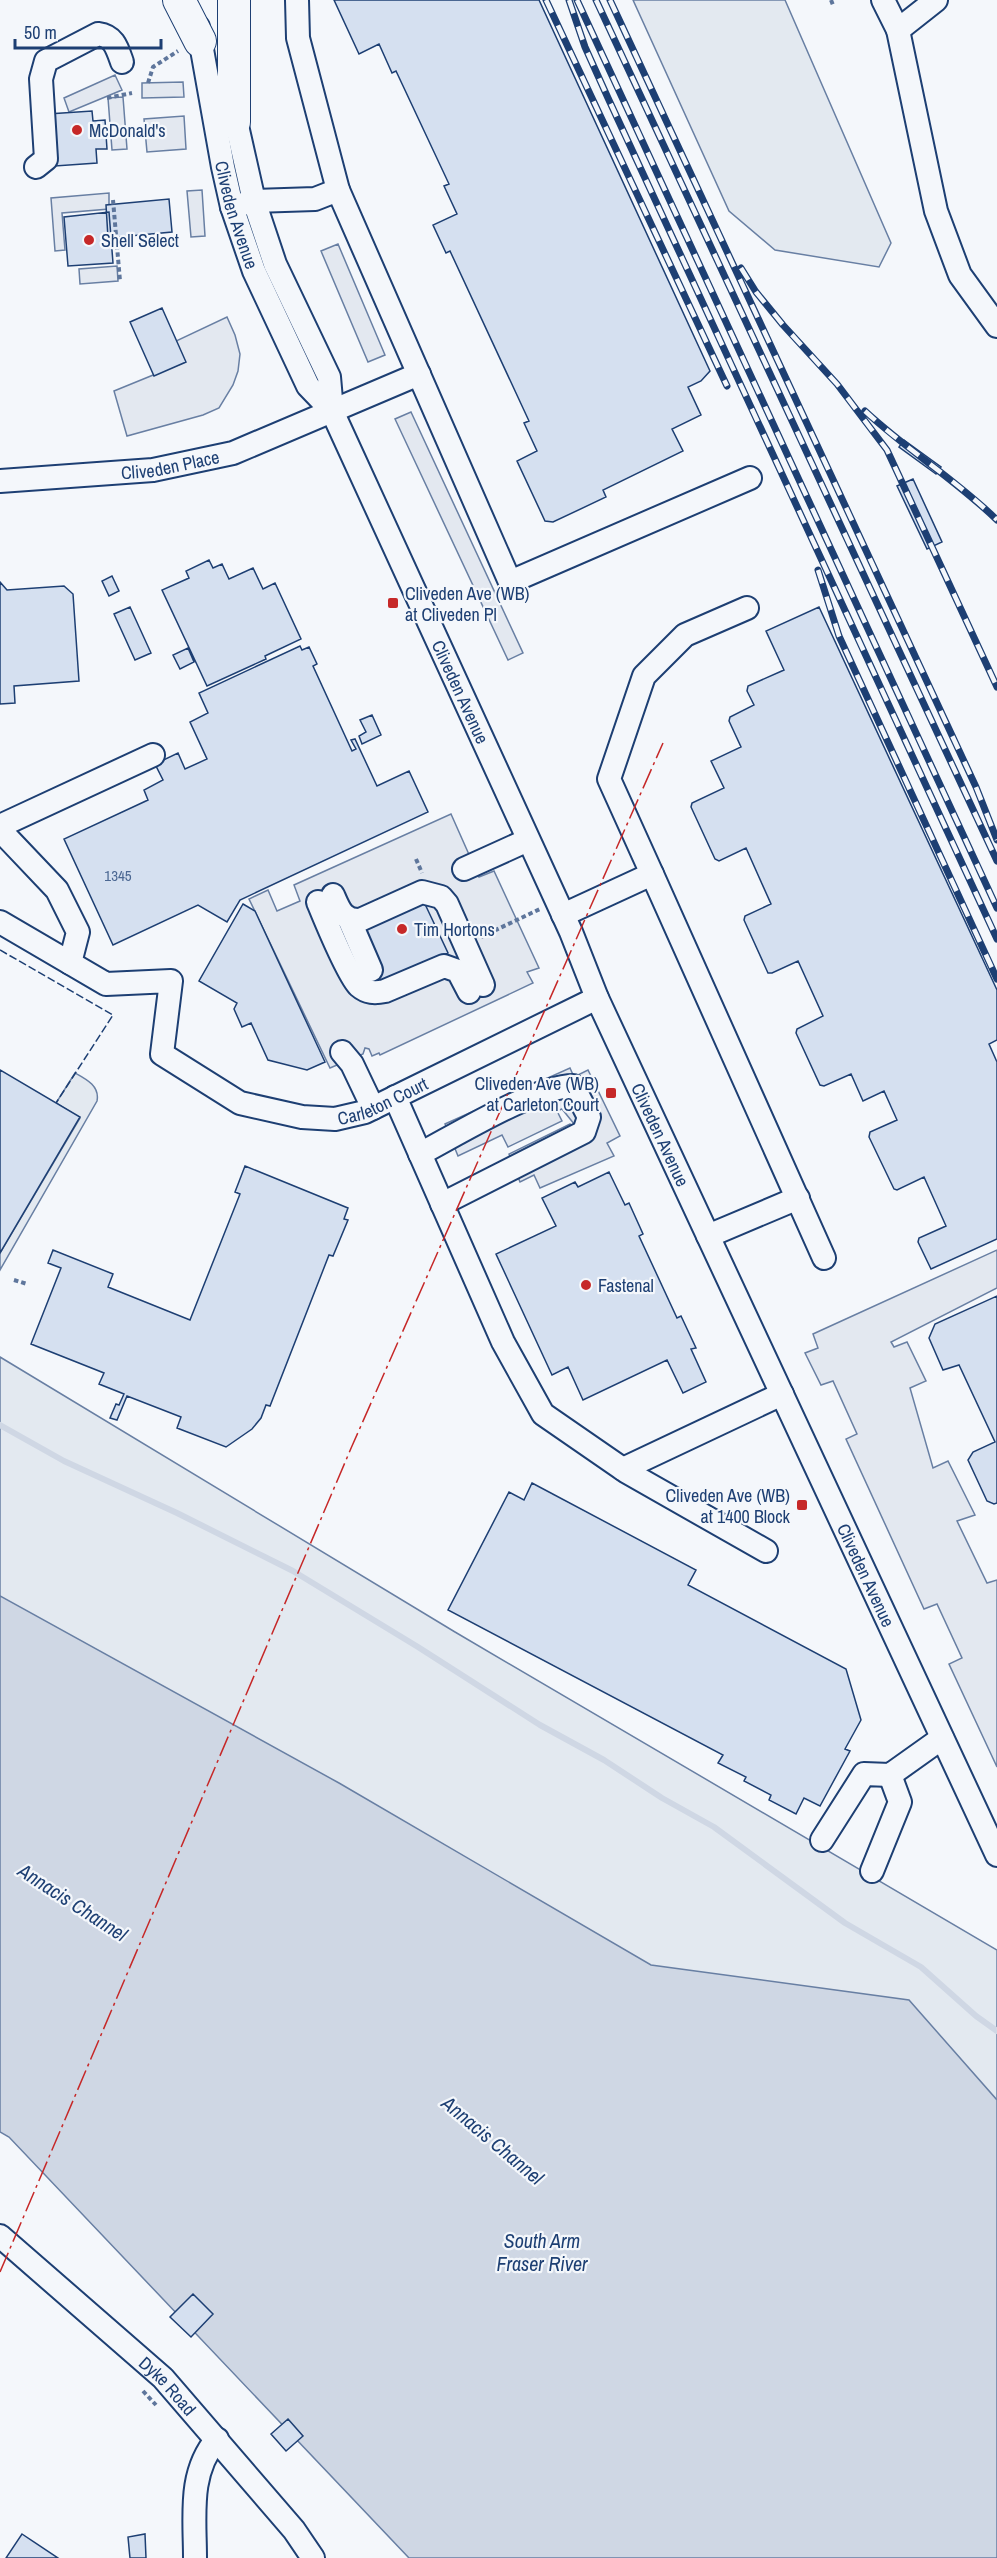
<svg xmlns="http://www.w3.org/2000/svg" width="997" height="2558" viewBox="0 0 997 2558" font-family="'Archivo Narrow',sans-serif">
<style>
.green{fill:#e3e9f0;stroke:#687fa3;stroke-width:1.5}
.parking{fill:#e3e8f0;stroke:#687fa3;stroke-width:1.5}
.water{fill:#cfd7e4;stroke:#687fa3;stroke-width:1.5}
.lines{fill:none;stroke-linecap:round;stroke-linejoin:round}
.stream{stroke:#cfd7e4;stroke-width:6}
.building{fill:#d5e0f0;stroke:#1d3f73;stroke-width:1.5}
.minor-casing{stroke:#1d3f73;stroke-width:26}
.highway-casing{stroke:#1d3f73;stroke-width:34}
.path{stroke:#5e769c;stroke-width:4;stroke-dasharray:4.5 3;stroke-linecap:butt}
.minor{stroke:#f4f7fb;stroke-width:22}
.highway{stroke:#f4f7fb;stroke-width:32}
.rail-casing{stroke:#1d3f73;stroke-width:7}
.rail{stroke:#f4f7fb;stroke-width:4.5;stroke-dasharray:14;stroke-linecap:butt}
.fence{stroke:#1d3f73;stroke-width:1.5;stroke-dasharray:8 3;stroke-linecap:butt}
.power{stroke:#c62828;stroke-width:1.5;stroke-dasharray:21 4.5 3 4.5;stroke-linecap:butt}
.poi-dot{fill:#c62828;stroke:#f4f7fb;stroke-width:2}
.labels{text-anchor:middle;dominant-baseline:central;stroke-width:4.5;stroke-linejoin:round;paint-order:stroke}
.number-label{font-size:15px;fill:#4b6792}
.poi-label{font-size:18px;fill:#1d3f73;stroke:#f4f7fb;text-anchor:start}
.street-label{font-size:18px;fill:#1d3f73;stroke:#f4f7fb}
.water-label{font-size:20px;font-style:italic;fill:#1d3f73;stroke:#f4f7fb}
</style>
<rect width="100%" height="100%" fill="#f4f7fb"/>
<!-- green -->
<path class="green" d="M 633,0 L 785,0 L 891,243 L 879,267 L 775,250 L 729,211 Z
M 75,1073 C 86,1079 100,1086 97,1101 L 0,1270 L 0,1253 L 80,1118 L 56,1103 Z
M 0,1357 L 455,1632 L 997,1950 L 997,2314 L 0,1634 Z"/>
<!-- parking -->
<path class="parking" d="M 115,75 L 122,90 L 69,112 L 64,98 Z
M 183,82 L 184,97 L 142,98 L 142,83 Z
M 123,97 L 127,149 L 112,150 L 108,98 Z
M 184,116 L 186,149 L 147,152 L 144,119 Z
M 202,190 L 205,236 L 191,237 L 187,191 Z
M 109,193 L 109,209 L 62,213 L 65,250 L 55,251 L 51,198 Z
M 338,244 L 385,355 L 368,362 L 321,251 Z
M 117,266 L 118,281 L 80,284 L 79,269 Z
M 227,317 L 235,335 L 240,354 L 238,371 L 233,385 L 219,408 L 203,415 L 127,436 L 114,391 L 185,362 L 176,341 Z
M 411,412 L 523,653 L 508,660 L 395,419 Z
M 451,814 L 479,877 L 494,871 L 539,968 L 527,972 L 533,983 L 380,1055 L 379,1053 L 372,1056 L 369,1049 L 365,1048 L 363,1054 L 330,1068 L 249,899 L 268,890 L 277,911 L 300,901 L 294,885 Z
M 570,1068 L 574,1077 L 588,1070 L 620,1136 L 607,1143 L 614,1156 L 540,1188 L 534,1175 L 520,1182 L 509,1154 L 570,1124 L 574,1133 L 579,1130 L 562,1109 L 557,1111 L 562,1121 L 508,1147 L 502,1135 L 458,1156 L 445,1124 Z
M 997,1250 L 997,1288 L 891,1342 L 894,1347 L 907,1342 L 926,1381 L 910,1388 L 933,1468 L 948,1461 L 975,1515 L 957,1521 L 987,1583 L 997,1580 L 997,1767 L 949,1664 L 962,1658 L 937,1604 L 924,1609 L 846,1439 L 857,1434 L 833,1381 L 821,1385 L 805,1353 L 818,1348 L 813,1334 Z"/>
<!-- water -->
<path class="water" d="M 0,1596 L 339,1783 L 651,1965 L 909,2000 L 997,2100 L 997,2558 L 409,2558 L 9,2137 L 0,2132 Z"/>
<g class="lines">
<!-- stream -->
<path class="stream" d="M 0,1425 L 64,1461 L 177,1513 L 293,1571 L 418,1647 L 540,1725 L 604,1760 L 662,1798 L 714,1827 L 845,1923 L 921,1967 L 976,2016 L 997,2031"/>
</g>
<!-- building -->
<path class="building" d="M 334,0 L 539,0 L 710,371 L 701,381 L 688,387 L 701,415 L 672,429 L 683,451 L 603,490 L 606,497 L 553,522 L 545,521 L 517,461 L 537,451 L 524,423 L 529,421 L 450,251 L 446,253 L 433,225 L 457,214 L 444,186 L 449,184 L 396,71 L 392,73 L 379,44 L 359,54 Z
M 92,111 L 93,121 L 105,120 L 107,149 L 96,149 L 97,163 L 55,166 L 54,140 L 48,114 Z
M 169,199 L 172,232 L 108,238 L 106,205 Z
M 109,212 L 113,263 L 68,266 L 64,217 Z
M 162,308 L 186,362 L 154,376 L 130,322 Z
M 904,440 L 941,467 L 936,474 L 899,447 Z
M 913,479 L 942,542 L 927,549 L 897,486 Z
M 209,560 L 213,568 L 222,564 L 229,579 L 253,568 L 263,589 L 275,583 L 301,639 L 265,656 L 266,659 L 207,686 L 162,590 L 189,578 L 186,571 Z
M 112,576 L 119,591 L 109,596 L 102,581 Z
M 0,582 L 7,590 L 64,586 L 73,594 L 79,681 L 14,686 L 15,703 L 0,704 Z
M 130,607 L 151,653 L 135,660 L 114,614 Z
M 819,607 L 997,990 L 997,1040 L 989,1044 L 997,1062 L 997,1239 L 931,1269 L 918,1242 L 919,1238 L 946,1226 L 924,1177 L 897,1190 L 894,1189 L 869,1137 L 870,1132 L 897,1120 L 884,1091 L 863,1101 L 851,1074 L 824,1086 L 820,1085 L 796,1033 L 797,1029 L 823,1016 L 798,961 L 772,973 L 768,973 L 744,920 L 745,916 L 771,904 L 746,848 L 719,861 L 715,859 L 691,807 L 692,803 L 724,788 L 711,761 L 741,747 L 729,721 L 730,717 L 754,705 L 747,691 L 748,686 L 784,670 L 766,631 Z
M 300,646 L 302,650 L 309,647 L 317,664 L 313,666 L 352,751 L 356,749 L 351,740 L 355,739 L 377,786 L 409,771 L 428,812 L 240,900 L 227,922 L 198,905 L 113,945 L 64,839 L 148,800 L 144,790 L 163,780 L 155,764 L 178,753 L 185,769 L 207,759 L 190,722 L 208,713 L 199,693 Z
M 188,648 L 194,662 L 180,669 L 173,655 Z
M 372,715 L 381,735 L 362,744 L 359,736 L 366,732 L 360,720 Z
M 424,902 L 448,953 L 376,986 L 370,973 L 360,927 Z
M 243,904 L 255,911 L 325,1062 L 307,1070 L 268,1060 L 251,1023 L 242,1027 L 234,1009 L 237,1003 L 199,981 Z
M 0,1070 L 80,1117 L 0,1253 Z
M 245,1166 L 348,1208 L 344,1219 L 348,1220 L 333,1256 L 329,1255 L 270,1406 L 266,1405 L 261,1418 L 252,1429 L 226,1447 L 177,1428 L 181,1417 L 127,1396 L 117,1420 L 110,1418 L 116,1404 L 119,1405 L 124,1394 L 99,1384 L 104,1373 L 31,1344 L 61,1268 L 48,1263 L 53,1250 L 113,1274 L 108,1287 L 190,1320 L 240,1194 L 235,1192 Z
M 609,1172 L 625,1205 L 629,1203 L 643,1234 L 639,1236 L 677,1318 L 681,1316 L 696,1348 L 691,1349 L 706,1382 L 683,1393 L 667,1360 L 583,1400 L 568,1367 L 552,1375 L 496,1254 L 556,1226 L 542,1198 L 575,1182 L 578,1187 Z
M 997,1296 L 997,1503 L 994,1504 L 987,1501 L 968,1460 L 973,1452 L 995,1442 L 959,1365 L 943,1370 L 929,1338 L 935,1324 Z
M 532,1483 L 696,1570 L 688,1585 L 846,1669 L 861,1720 L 845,1749 L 850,1751 L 820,1806 L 804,1798 L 796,1814 L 769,1800 L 771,1795 L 744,1781 L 746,1777 L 718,1763 L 723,1755 L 448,1610 L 509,1492 L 524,1500 Z
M 193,2294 L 213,2314 L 191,2337 L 170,2317 Z
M 288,2419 L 303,2436 L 286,2451 L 271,2434 Z
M 22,2534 L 58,2558 L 6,2558 Z
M 145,2534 L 146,2558 L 130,2558 L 128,2537 Z"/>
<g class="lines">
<defs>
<g id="minor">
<path d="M 297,0 L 298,38 L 338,190"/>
<path d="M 883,0 L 898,30 L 936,0"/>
<path id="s1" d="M 198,27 L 223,167 L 232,207 L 254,271 L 308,386 L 332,411"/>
<path d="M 898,30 L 936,211 L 960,275 L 997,326"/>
<path id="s2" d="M 233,108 L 254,201 L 275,264 L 329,377 L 332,411 L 571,932 L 597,998 L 997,1855"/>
<path d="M 36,167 L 46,159 L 41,79 L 46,61 L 98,34 C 114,36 117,48 122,62"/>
<path d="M 232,207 L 254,201 L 315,199 L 338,190 L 510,582 L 750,478"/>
<path id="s3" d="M 0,481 L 153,470 L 233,453 L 419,374"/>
<path d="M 0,826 L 153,755"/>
<path d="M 0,830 L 57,890 L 78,932 L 70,963"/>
<path d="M 464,869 L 528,840"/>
<path d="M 652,874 L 609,779 L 644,676 L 685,635 L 747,608"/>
<path d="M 333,895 C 339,909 343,921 360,920 L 422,892 L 441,897 L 447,904 L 483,985"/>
<path d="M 318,902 C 325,919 348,976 359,986 C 367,993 375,993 385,991 L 444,966 L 458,971 L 469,992"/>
<path d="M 563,915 L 652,874 L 824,1258"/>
<path d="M 349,919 L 371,970"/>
<path id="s4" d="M 0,922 L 106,984 L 171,981 L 162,1054 L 240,1103 L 302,1117 L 335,1119 L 365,1112 L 597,998"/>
<path d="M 342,1052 L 352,1064 L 373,1108"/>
<path d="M 395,1097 L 503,1342 L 543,1414 L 627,1472 L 766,1551"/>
<path d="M 420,1154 C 456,1135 536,1086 573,1086 L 589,1117 L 584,1132 L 442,1204"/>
<path d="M 708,1236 L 798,1198"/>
<path d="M 623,1469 L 782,1394"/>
<path d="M 822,1840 L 864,1774 L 890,1775 L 942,1738"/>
<path d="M 872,1871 L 900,1802 L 890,1775"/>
<path id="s5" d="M 0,2236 L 163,2378 L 294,2530 L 313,2558"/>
<path d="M 195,2558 C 195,2516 188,2473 217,2439"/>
</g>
<path id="highway" d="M 179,0 L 200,41
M 234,0 L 234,122"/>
</defs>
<!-- minor casing -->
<use href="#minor" class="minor-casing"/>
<!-- highway casing -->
<use href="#highway" class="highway-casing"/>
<!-- path -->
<path class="path" d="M 831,0 L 833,5
M 148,83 L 153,67 L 178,51
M 107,98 L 132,93
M 113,200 L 120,281
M 416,859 L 422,873
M 481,937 L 540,909
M 14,1280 L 27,1284
M 143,2391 L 156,2405"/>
<!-- minor -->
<use href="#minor" class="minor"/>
<!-- highway -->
<use href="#highway" class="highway"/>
<defs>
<path id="rail" d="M 546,0 L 727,386
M 569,0 L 585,47 L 608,98 L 997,939
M 577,0 L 997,908
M 596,0 L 997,861
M 610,0 L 976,787 L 997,840
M 741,268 L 756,292 L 783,325 L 837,384 L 887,450 L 997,687
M 865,411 C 907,450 956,480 997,520
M 818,570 L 839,636 L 997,979"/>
</defs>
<!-- rail casing -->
<use href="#rail" class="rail-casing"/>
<!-- rail -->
<use href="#rail" class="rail"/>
<!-- fence -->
<path class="fence" d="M 0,950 L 113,1015 L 56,1103"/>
<!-- power -->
<path class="power" d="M 0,2272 L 352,1446 L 663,743"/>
</g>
<!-- markers -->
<g class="poi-dot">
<circle cx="77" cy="130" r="6"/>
<circle cx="89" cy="240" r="6"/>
<rect x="387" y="597" width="12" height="12" rx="3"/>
<circle cx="402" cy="929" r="6"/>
<rect x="605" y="1087" width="12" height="12" rx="3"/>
<circle cx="586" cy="1285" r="6"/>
<rect x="796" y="1499" width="12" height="12" rx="3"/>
</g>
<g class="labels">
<!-- number labels -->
<g class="number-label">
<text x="118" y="875">1345</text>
</g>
<!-- poi labels -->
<g class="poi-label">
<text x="89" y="130">McDonald's</text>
<text x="101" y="240">Shell Select</text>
<text x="405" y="593">Cliveden Ave (WB)<tspan x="405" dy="21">at Cliveden Pl</tspan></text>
<text x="414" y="929">Tim Hortons</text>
<text x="599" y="1083" text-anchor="end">Cliveden Ave (WB)<tspan x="599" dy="21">at Carleton Court</tspan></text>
<text x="598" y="1285">Fastenal</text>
<text x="790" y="1495" text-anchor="end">Cliveden Ave (WB)<tspan x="790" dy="21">at 1400 Block</tspan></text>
</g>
<!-- street labels -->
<g class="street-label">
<text stroke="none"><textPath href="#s1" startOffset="192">Cliveden Avenue</textPath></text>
<text stroke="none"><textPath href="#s3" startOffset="171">Cliveden Place</textPath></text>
<text stroke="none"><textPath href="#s2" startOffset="630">Cliveden Avenue</textPath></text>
<text stroke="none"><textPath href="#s4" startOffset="501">Carleton Court</textPath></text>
<text stroke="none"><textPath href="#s2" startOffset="1116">Cliveden Avenue</textPath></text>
<text stroke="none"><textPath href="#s2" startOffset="1602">Cliveden Avenue</textPath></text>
<text stroke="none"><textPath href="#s5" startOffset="225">Dyke Road</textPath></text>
</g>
<!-- water labels -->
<g class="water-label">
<text transform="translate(73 1902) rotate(33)">Annacis Channel</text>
<text transform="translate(493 2140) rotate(40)">Annacis Channel</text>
<text x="542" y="2240">South Arm<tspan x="542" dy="23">Fraser River</tspan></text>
</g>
</g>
<!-- scale -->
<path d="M15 39v9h146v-9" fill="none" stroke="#1d3f73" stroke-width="3"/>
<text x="24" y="39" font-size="18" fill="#1d3f73" stroke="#f4f7fb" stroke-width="4.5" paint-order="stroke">50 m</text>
</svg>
